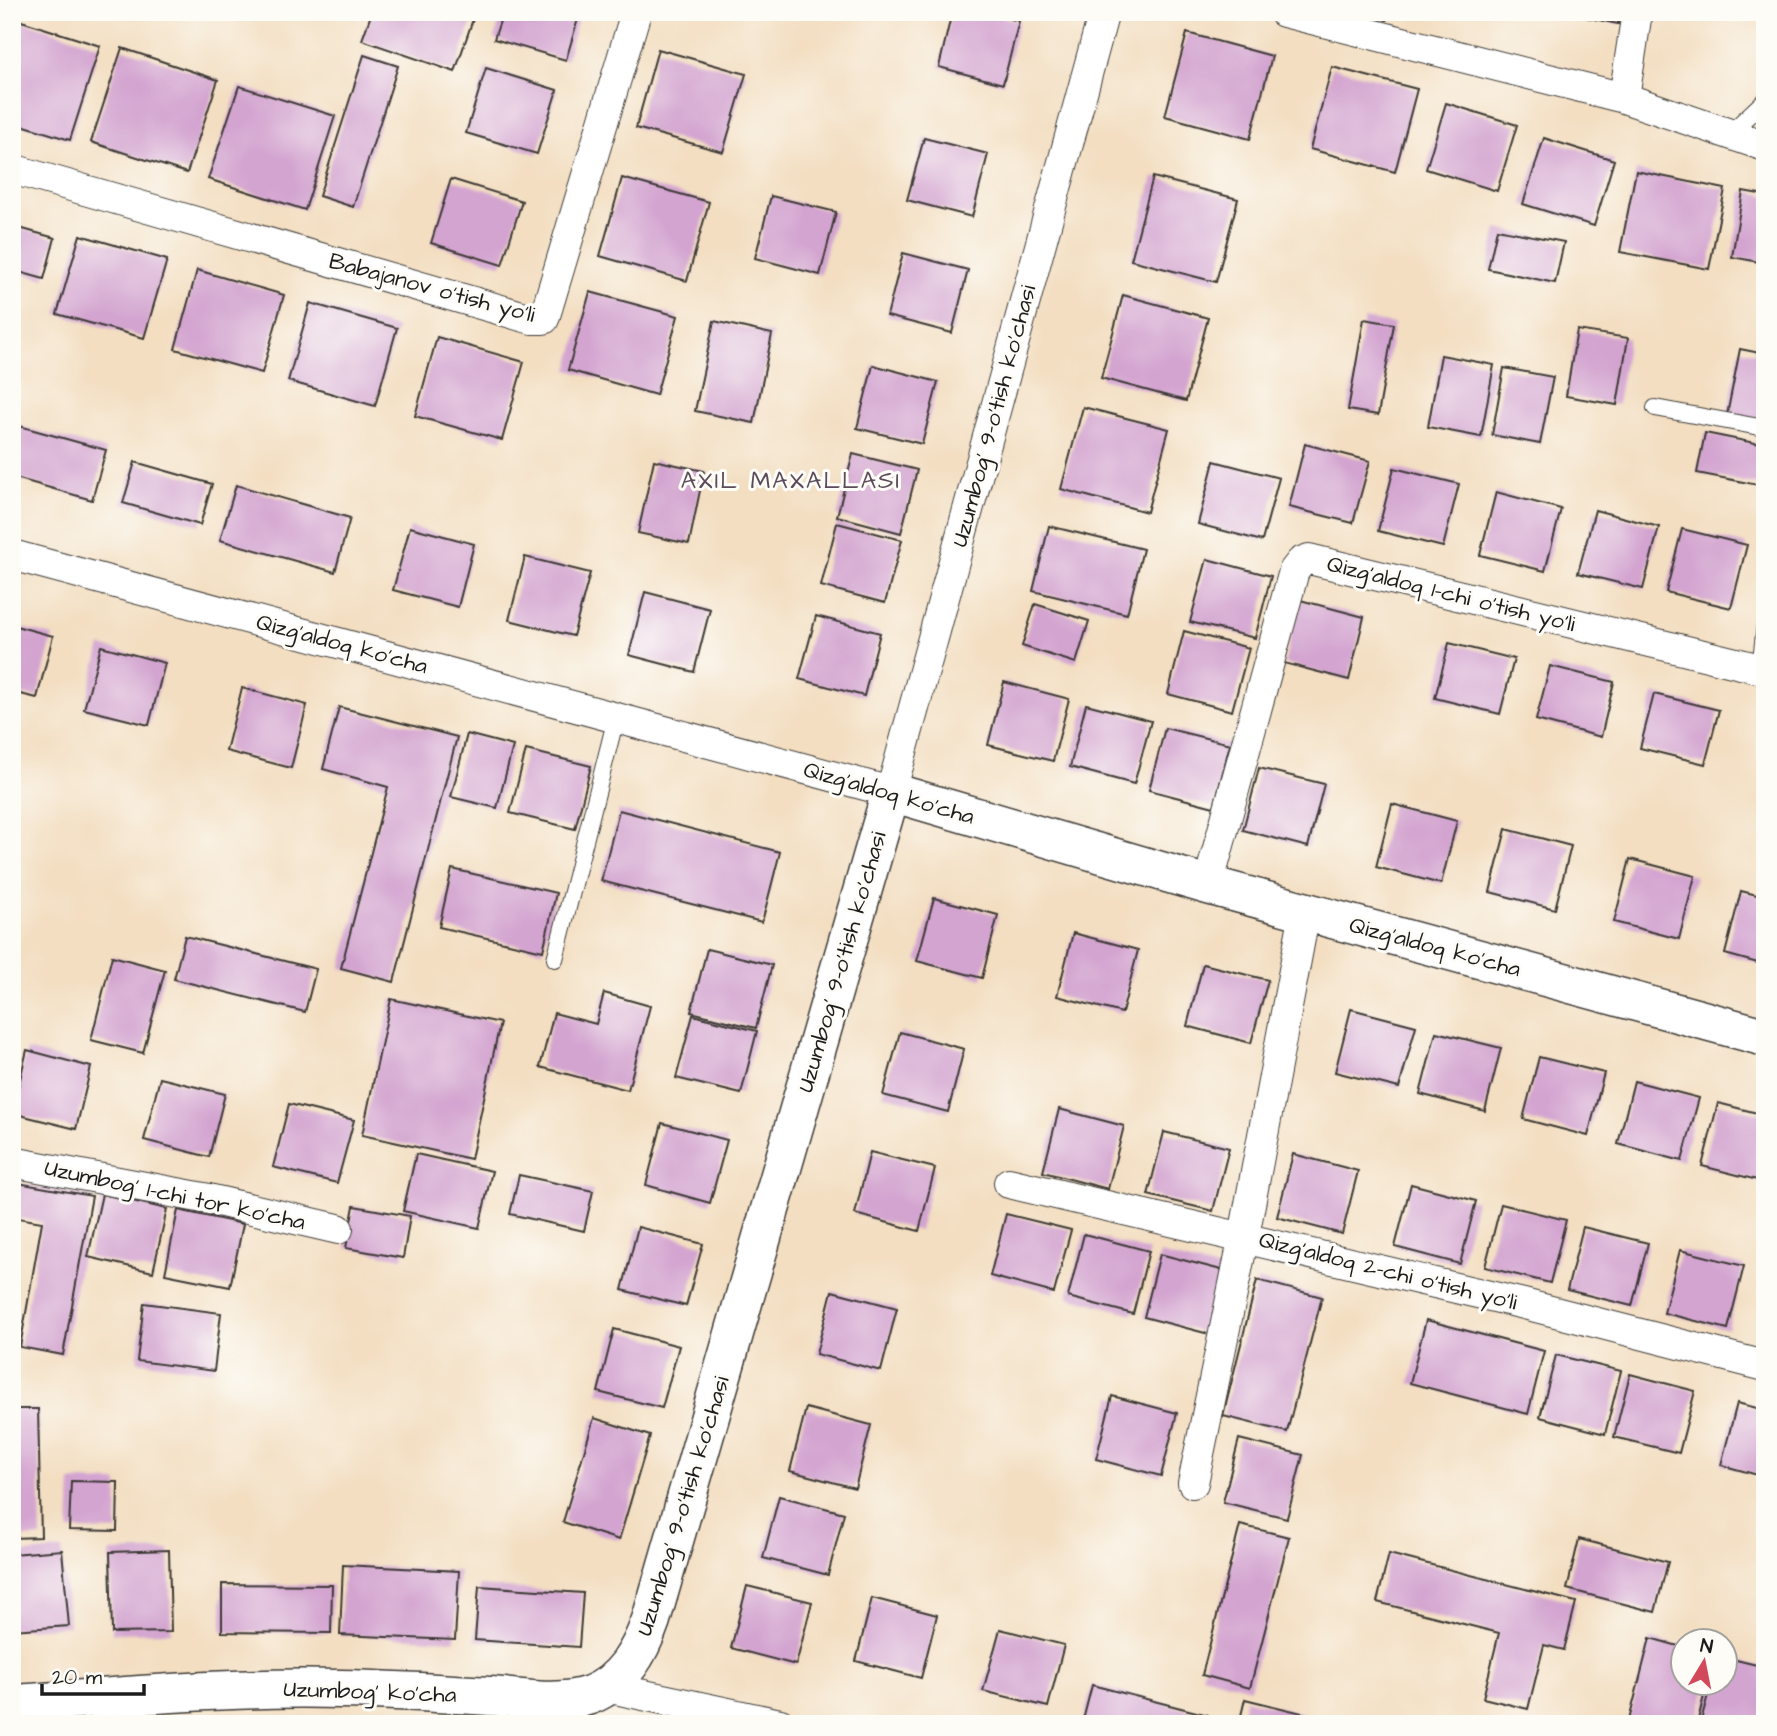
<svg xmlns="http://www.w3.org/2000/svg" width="1777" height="1736" viewBox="0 0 1777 1736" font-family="'Architects Daughter',sans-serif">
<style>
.building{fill:#d3a4d0}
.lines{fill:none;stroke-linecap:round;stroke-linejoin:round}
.service-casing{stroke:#3c3935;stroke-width:18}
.minor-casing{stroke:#3c3935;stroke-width:32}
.tertiary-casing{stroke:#3c3935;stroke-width:41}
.service{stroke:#fff;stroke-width:16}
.minor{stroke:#fff;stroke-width:30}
.tertiary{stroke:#fff;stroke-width:38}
.labels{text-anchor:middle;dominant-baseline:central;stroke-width:6;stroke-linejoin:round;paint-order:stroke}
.street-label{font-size:23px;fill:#1c1c1c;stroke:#fdfcf7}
.neighbourhood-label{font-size:24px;letter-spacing:2px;fill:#5c4c5b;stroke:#fdfcf7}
</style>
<rect width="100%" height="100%" fill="#fdfcf7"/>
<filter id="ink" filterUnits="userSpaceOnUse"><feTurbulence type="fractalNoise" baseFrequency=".0143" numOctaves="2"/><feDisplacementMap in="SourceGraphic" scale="14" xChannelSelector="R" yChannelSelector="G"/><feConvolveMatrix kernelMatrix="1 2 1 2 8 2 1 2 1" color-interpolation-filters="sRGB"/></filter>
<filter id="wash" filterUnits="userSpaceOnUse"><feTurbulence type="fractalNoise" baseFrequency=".00686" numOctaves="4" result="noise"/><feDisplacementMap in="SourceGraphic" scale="28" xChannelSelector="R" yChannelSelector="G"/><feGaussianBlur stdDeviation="1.57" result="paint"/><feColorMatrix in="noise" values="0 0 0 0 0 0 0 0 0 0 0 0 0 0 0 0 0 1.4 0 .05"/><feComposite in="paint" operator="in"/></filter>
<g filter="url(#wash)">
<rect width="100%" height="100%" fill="#f3dec1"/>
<g id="blocks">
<!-- building -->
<path class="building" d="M 372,12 L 463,12 L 474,16 L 455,72 L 362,40 Z
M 503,12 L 580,12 L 566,60 L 494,39 Z
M 952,12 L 985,12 L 1019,21 L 1003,84 L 939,67 Z
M 1362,12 L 1390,12 L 1387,20 Z
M 1562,12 L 1620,12 L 1618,24 Z
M 12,18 L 100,46 L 70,140 L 12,122 Z
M 1187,33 L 1272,56 L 1250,139 L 1165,116 Z
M 122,48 L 218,80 L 187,173 L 91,142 Z
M 658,49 L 746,74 L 723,152 L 636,128 Z
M 364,55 L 398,66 L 353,207 L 319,196 Z
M 1332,67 L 1417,89 L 1395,172 L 1310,149 Z
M 486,68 L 557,90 L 537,154 L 466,133 Z
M 239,86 L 335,116 L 305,210 L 208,179 Z
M 1446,103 L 1517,125 L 1497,191 L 1426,169 Z
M 924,138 L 988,154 L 972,217 L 907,200 Z
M 1544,138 L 1614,160 L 1594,226 L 1523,204 Z
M 1636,171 L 1725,189 L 1709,269 L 1620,252 Z
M 1153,177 L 1238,199 L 1216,282 L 1131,260 Z
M 622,178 L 709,202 L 687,281 L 600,256 Z
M 451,179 L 522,201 L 502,265 L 431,243 Z
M 1743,191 L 1765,195 L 1765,263 L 1732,257 Z
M 771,196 L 836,212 L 820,275 L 755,258 Z
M 12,226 L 55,238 L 44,279 L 12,270 Z
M 1497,229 L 1564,242 L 1555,283 L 1488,269 Z
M 80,235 L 167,260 L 144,338 L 57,314 Z
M 903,253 L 968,270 L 952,333 L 887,316 Z
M 197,270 L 284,295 L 262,373 L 175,349 Z
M 590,292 L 678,316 L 656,395 L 568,370 Z
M 1123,295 L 1208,318 L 1186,401 L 1101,378 Z
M 310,303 L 397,328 L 375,406 L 288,381 Z
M 1364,319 L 1394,324 L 1378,415 L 1348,410 Z
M 714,321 L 772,334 L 754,423 L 695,411 Z
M 1577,330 L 1628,338 L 1617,405 L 1566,396 Z
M 437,337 L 524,362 L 502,440 L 415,416 Z
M 1740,349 L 1765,354 L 1765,423 L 1727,415 Z
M 1441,355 L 1494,365 L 1481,437 L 1428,427 Z
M 873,365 L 938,382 L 922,444 L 857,428 Z
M 1504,368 L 1553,377 L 1540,444 L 1492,435 Z
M 1083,407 L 1169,429 L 1147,512 L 1061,489 Z
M 12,424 L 106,450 L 92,500 L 12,477 Z
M 1705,433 L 1765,445 L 1764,486 L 1697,473 Z
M 1305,444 L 1370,461 L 1353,523 L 1289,507 Z
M 853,454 L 917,470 L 901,533 L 837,516 Z
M 654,460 L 704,471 L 689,544 L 638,533 Z
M 1214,461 L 1279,478 L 1262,541 L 1198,524 Z
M 135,462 L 212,484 L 200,525 L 123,503 Z
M 1394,468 L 1459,484 L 1443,547 L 1378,531 Z
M 236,485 L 350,518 L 335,572 L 220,540 Z
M 1496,492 L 1561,509 L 1545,571 L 1480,555 Z
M 1595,510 L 1659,527 L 1643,589 L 1578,573 Z
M 837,523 L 902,540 L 885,603 L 821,586 Z
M 1049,526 L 1143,549 L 1127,614 L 1033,591 Z
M 410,527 L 474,544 L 458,607 L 393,590 Z
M 1682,529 L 1747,545 L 1731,608 L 1666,592 Z
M 525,557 L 590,573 L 573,636 L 509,620 Z
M 1207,559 L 1271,576 L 1255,638 L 1190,622 Z
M 645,592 L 710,609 L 694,672 L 629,655 Z
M 1300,600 L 1364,617 L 1349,680 L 1284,663 Z
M 1035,604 L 1089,621 L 1076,663 L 1022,646 Z
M 816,616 L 880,633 L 864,696 L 799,679 Z
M 12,625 L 53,636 L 37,698 L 12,692 Z
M 1184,631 L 1249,648 L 1232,711 L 1168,694 Z
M 1449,643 L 1514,659 L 1500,714 L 1435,698 Z
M 101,646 L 165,663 L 149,725 L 84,709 Z
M 1550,666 L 1614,682 L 1601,737 L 1536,720 Z
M 1004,682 L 1069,699 L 1053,761 L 988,745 Z
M 242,688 L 307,705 L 291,768 L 226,751 Z
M 1654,694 L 1719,710 L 1705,764 L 1640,748 Z
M 1086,704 L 1151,721 L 1134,784 L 1070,767 Z
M 339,707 L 457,737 L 394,982 L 341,968 L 388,787 L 323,769 Z
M 1165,728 L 1230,744 L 1214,807 L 1149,790 Z
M 467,734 L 513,746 L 497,808 L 451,797 Z
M 526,750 L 591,766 L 575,829 L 510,813 Z
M 1259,768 L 1324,784 L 1308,847 L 1243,830 Z
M 1392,804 L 1457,821 L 1441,884 L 1376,867 Z
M 619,810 L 780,852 L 762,922 L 601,881 Z
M 1506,829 L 1571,846 L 1555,909 L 1490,892 Z
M 1630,859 L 1695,876 L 1679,939 L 1614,922 Z
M 452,869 L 556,893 L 543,951 L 439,927 Z
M 1741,891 L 1765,897 L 1765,965 L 1725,954 Z
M 934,898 L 998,915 L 982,978 L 917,961 Z
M 1073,933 L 1138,950 L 1122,1013 L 1057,996 Z
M 185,936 L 316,969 L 305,1012 L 174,979 Z
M 707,949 L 772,965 L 756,1028 L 691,1012 Z
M 112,956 L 165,970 L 143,1053 L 91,1040 Z
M 1203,964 L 1268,980 L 1251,1043 L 1187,1026 Z
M 604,993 L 650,1006 L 628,1090 L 540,1067 L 554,1013 L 596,1024 Z
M 391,999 L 500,1023 L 471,1159 L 362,1135 Z
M 1351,1009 L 1416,1026 L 1399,1088 L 1335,1072 Z
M 693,1015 L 757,1031 L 741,1094 L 676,1078 Z
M 900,1032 L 964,1049 L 948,1112 L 883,1095 Z
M 1436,1032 L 1501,1048 L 1485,1111 L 1420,1094 Z
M 27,1050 L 91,1067 L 76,1129 L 12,1113 Z
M 1539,1057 L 1604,1073 L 1588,1136 L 1523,1119 Z
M 160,1078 L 225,1094 L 209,1157 L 144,1140 Z
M 1634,1081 L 1699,1098 L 1682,1161 L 1618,1144 Z
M 1718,1103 L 1765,1115 L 1765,1182 L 1702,1166 Z
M 289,1104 L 354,1120 L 337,1183 L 273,1167 Z
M 1059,1109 L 1124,1126 L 1108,1189 L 1043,1172 Z
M 662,1123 L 727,1140 L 710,1203 L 646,1185 Z
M 1164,1132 L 1229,1148 L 1213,1211 L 1148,1195 Z
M 870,1152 L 935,1168 L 919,1231 L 855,1214 Z
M 416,1154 L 492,1171 L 479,1228 L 403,1211 Z
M 1293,1154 L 1358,1171 L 1342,1234 L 1277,1217 Z
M 519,1175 L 593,1191 L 584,1231 L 510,1214 Z
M 12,1182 L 92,1196 L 63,1355 L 20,1347 L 42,1222 L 12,1217 Z
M 1411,1184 L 1476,1201 L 1460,1264 L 1395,1247 Z
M 102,1194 L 167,1209 L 153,1272 L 88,1257 Z
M 1501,1204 L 1566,1220 L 1550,1283 L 1485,1267 Z
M 354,1206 L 410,1216 L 403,1258 L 346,1248 Z
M 178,1210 L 243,1224 L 230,1287 L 165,1274 Z
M 1006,1214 L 1071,1230 L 1054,1293 L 990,1276 Z
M 638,1227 L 703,1244 L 686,1306 L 622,1290 Z
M 1583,1227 L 1648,1243 L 1632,1306 L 1567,1290 Z
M 1084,1234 L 1149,1251 L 1133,1314 L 1068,1297 Z
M 1680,1250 L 1744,1266 L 1728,1329 L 1664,1313 Z
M 1160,1254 L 1225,1271 L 1209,1334 L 1144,1317 Z
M 1257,1280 L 1322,1297 L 1287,1432 L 1223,1416 Z
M 832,1291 L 897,1308 L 881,1371 L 816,1354 Z
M 144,1303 L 221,1313 L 214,1371 L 137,1361 Z
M 1426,1320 L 1544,1351 L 1528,1414 L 1410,1383 Z
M 614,1329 L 679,1346 L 662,1408 L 598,1392 Z
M 1556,1355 L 1621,1371 L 1605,1434 L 1540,1417 Z
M 1630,1374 L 1695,1391 L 1679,1453 L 1614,1437 Z
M 1112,1396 L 1177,1413 L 1161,1476 L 1096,1459 Z
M 1737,1403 L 1765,1410 L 1765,1477 L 1721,1465 Z
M 806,1408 L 871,1425 L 855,1488 L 790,1471 Z
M 12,1409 L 38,1409 L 41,1537 L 12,1538 Z
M 594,1418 L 650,1436 L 619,1540 L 563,1522 Z
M 1239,1439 L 1303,1455 L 1287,1518 L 1223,1502 Z
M 71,1481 L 118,1482 L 117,1531 L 69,1530 Z
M 779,1496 L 844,1513 L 828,1575 L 763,1558 Z
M 1240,1525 L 1289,1537 L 1250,1688 L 1202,1675 Z
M 1579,1539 L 1668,1562 L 1655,1612 L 1567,1589 Z
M 62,1550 L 69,1626 L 12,1630 L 12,1554 Z
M 169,1550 L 171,1632 L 112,1633 L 110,1552 Z
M 1389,1554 L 1576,1602 L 1564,1650 L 1544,1645 L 1528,1709 L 1483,1698 L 1499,1633 L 1377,1602 Z
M 343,1565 L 459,1571 L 455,1640 L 340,1635 Z
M 222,1584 L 332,1585 L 331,1633 L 222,1632 Z
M 479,1586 L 583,1593 L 579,1647 L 475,1640 Z
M 747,1586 L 812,1602 L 796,1665 L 731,1648 Z
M 872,1598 L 937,1615 L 921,1678 L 856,1661 Z
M 1000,1629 L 1064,1645 L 1048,1707 L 983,1691 Z
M 1650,1638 L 1682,1647 L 1682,1684 L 1707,1684 L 1697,1724 L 1628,1724 Z
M 1724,1657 L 1765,1667 L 1765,1724 L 1700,1724 L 1711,1684 L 1724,1684 Z
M 1092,1685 L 1208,1715 L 1206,1724 L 1082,1724 Z
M 1245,1699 L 1310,1715 L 1308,1724 L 1239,1724 Z"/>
</g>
</g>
<g filter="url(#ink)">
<use href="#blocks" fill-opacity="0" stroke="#3c3935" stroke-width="2"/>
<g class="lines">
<defs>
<path id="service" d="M 1730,133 L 1765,100
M 1655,408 L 1765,428
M 1760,669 L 1765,625
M 555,959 L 616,718"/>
<path id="minor" d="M 1284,12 L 1624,98 L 1765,146
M 1624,98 L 1637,12
M 12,169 L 532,319 L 544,319 L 636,12
M 12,555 L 891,792 L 1104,12
M 1208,885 L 1294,571 L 1301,562 L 1309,559 L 1765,670
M 12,1162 L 209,1199 L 338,1229
M 1009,1183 L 1524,1304 L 1765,1366
M 1193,1483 L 1244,1236 L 1305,912
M 606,1687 L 780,1724"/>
<path id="tertiary" d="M 12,1704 C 122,1697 231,1686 341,1689 C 391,1690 440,1693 490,1696 C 522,1698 558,1706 590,1695 C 623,1682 640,1652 651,1620 L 891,792 L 1208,885 L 1765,1037"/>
</defs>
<!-- service casing -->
<use href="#service" class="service-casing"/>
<!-- minor casing -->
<use href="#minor" class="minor-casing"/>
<!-- tertiary casing -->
<use href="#tertiary" class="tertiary-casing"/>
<!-- service -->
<use href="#service" class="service"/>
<!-- minor -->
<use href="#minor" class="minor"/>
<!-- tertiary -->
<use href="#tertiary" class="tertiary"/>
</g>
</g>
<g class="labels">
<!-- street labels -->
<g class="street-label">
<text transform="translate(432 288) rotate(15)">Babajanov o'tish yo'li</text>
<text transform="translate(994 416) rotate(-75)">Uzumbog' 9-o'tish ko'chasi</text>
<text transform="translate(1451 594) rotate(14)">Qizg'aldoq 1-chi o'tish yo'li</text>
<text transform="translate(342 644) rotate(15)">Qizg'aldoq ko'cha</text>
<text transform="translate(889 793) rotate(16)">Qizg'aldoq ko'cha</text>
<text transform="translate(1435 947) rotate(15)">Qizg'aldoq ko'cha</text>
<text transform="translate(842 962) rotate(-74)">Uzumbog' 9-o'tish ko'chasi</text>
<text transform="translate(175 1195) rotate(12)">Uzumbog' 1-chi tor ko'cha</text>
<text transform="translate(1388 1271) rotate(14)">Qizg'aldoq 2-chi o'tish yo'li</text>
<text transform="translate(683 1506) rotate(-73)">Uzumbog' 9-o'tish ko'chasi</text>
<text transform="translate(370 1692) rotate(2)">Uzumbog' ko'cha</text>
</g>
<!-- neighbourhood labels -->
<g class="neighbourhood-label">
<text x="791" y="481">AXIL MAXALLASI</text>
</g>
</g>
<!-- margin -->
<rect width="1777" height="1736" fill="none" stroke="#fdfcf7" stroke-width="42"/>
<!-- north arrow -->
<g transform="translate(1704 1662) rotate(10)"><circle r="33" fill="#fdfcf7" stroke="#a3a29f" stroke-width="2"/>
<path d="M0-5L12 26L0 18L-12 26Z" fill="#d1495b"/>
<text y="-10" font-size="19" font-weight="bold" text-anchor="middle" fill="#1c1c1c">N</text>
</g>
<!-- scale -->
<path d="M42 1684v10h102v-10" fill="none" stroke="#1c1c1c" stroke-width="3.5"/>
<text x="52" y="1684" font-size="21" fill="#1c1c1c" stroke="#fdfcf7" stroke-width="5" paint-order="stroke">20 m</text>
</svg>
